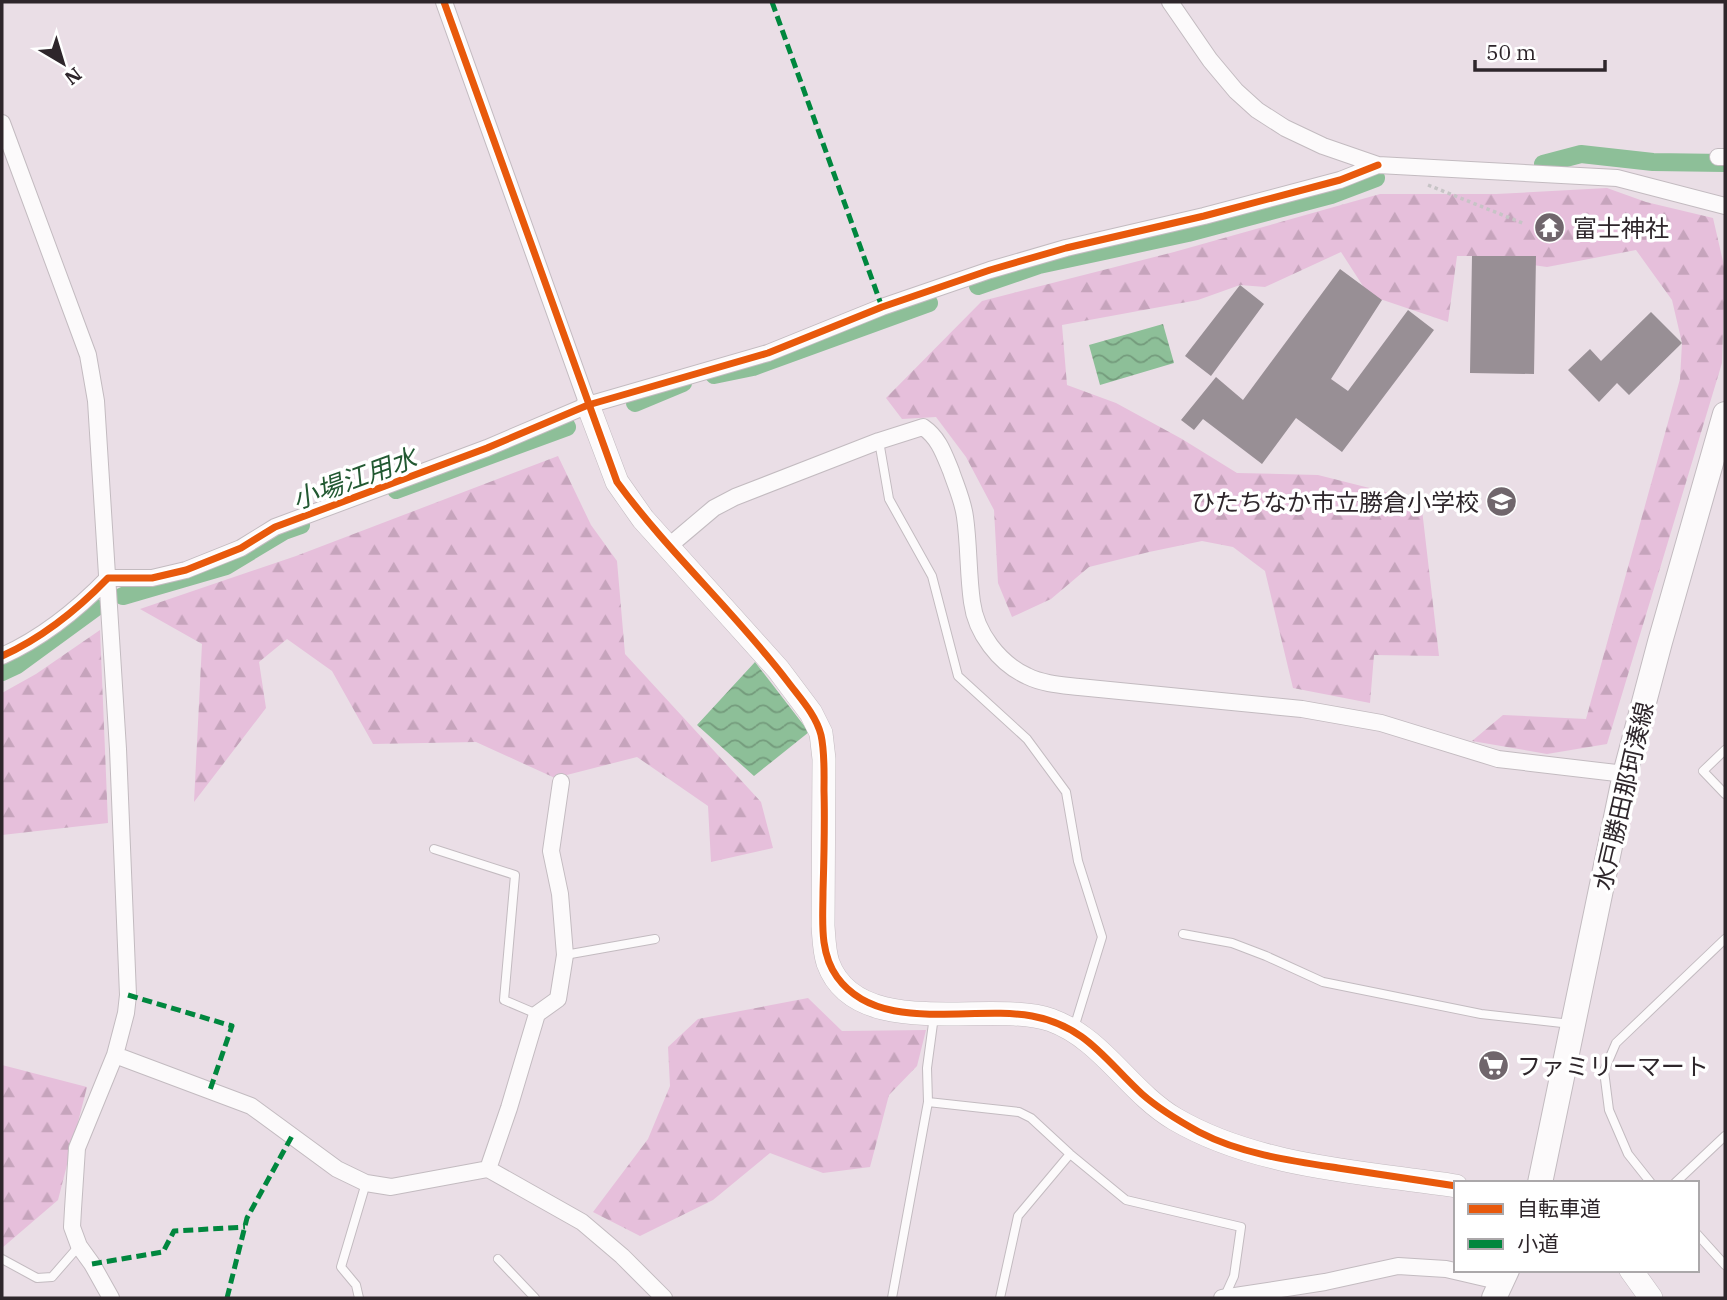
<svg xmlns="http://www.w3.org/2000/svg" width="1727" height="1300" viewBox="0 0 1727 1300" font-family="'IBM Plex Serif','Noto Sans JP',serif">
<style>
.forest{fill:url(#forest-firs)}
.water{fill:url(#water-waves)}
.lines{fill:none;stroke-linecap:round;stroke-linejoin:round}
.canal{stroke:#8dbf98;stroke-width:18}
.building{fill:#988f95}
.lane-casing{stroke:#c3bbc0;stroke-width:10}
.street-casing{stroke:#c3bbc0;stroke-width:18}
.secondary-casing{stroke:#c3bbc0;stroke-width:24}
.primary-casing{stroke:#c3bbc0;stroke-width:26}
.path{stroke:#c7c4c6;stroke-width:3.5;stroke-dasharray:3.5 3.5;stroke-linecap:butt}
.lane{stroke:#fcfafb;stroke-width:8}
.street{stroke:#fcfafb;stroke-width:16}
.secondary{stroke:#fcfafb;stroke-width:23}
.primary{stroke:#fcfafb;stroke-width:24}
.quiet{stroke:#00873e;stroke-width:5;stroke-dasharray:10 5;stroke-linecap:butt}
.cycleway-casing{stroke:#fff;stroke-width:11}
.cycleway{stroke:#e8590c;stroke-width:7}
.labels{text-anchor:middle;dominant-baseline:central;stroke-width:7;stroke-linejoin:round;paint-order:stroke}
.poi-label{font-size:24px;fill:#2e262b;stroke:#fff;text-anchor:start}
.street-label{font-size:24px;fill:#2e262b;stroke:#fff}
.water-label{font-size:26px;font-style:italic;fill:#225932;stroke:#fff}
</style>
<defs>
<pattern id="forest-firs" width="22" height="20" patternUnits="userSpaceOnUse" patternTransform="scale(1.75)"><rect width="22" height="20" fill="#e6bfdb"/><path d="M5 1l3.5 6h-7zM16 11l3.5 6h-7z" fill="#c6a4bc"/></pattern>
<pattern id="water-waves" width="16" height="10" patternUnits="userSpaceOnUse" patternTransform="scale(1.75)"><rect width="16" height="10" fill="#8dbf98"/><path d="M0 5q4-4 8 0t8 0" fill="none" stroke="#749b7c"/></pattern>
</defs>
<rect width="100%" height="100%" fill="#eadee6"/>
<!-- forest -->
<path class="forest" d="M 1607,188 L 1646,202 L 1713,218 L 1725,270 L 1722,363 L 1607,744 L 1547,754 L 1472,741 L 1503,715 L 1586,719 L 1680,379 L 1682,343 L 1672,300 L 1636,250 L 1547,267 L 1472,256 L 1457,256 L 1448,322 L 1383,300 L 1372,300 L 1341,252 L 1265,287 L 1240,285 L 1198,300 L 1062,325 L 1067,385 L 1116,403 L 1182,439 L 1237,473 L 1318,475 L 1421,501 L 1439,656 L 1374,655 L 1370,703 L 1293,688 L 1265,571 L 1233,547 L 1202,541 L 1149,552 L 1089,567 L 1051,599 L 1012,617 L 998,583 L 994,510 L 966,457 L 936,417 L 902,419 L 886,398 L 982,301 L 1174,252 L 1380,194 L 1496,194 Z
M 558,456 L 591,525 L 617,561 L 625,654 L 761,802 L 773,848 L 711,862 L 708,806 L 637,757 L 555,778 L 476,742 L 373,744 L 332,671 L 287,639 L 259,662 L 266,708 L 194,802 L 202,644 L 140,609 L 296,556 Z
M 100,630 L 108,823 L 2,835 L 2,693 L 36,674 Z
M 808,998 L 842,1031 L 926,1030 L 917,1066 L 889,1095 L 870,1167 L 823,1173 L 770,1153 L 713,1200 L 640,1236 L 593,1212 L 648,1139 L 670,1086 L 668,1047 L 698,1019 Z
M 2,1065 L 87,1087 L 58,1200 L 2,1248 Z"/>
<!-- water -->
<path class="water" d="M 1163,324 L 1174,363 L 1100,385 L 1089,345 Z
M 755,662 L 809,732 L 754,776 L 697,725 Z"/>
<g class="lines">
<!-- canal -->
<path class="canal" d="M 1543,164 L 1581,154 L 1653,162 L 1725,163
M 978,286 L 1039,265 L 1188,233 L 1331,195 L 1376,178
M 714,375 L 753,367 L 929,303
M 635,403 L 683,383
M 396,490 L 567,427
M 123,596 L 226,566 L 284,531 L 301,525
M 2,672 L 17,665 L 95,608"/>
</g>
<!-- building -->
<path class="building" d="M 1472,256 L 1536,256 L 1534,374 L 1470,373 Z
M 1340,269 L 1382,300 L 1331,379 L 1348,391 L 1408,310 L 1434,330 L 1342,452 L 1296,418 L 1262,464 L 1203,419 L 1194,430 L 1181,420 L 1216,377 L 1243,400 Z
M 1240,285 L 1264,304 L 1211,376 L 1185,356 Z
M 1651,312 L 1682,343 L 1629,395 L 1617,383 L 1599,402 L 1568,370 L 1590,349 L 1601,361 Z"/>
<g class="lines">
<defs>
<path id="lane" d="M 879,441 L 889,499 L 932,576 L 958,676 L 1027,739 L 1066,792 L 1078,861 L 1102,937 L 1074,1028
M 1725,750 L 1703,771 L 1725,794
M 434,849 L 515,875 L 504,1000 L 537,1014
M 1183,934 L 1232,943 L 1266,956 L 1323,982 L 1481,1014 L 1571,1024
M 565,955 L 655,939
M 928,1102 L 1019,1112 L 1031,1118 L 1070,1154 L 1126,1200 L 1241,1227 L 1234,1276 L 1224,1298
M 1651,1183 L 1628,1154 L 1609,1110 L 1604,1071 L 1616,1043 L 1725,939
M 1675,1183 L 1725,1136
M 1697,1234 L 1725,1265
M 2,1259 L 37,1278 L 52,1277 L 79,1246
M 498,1259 L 535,1298
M 359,1298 L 356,1285 L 341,1267 L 366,1183
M 892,1298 L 928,1102 L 927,1068 L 934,1016
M 1000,1298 L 1018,1216 L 1070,1154"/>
<path id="street" d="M 444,2 L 588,405
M 1170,2 L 1210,60 L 1236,91 L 1257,110 L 1285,128 L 1323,146 L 1378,165 L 1617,178 L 1725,206
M 2,123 L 88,355 L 96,401 L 118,749 L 128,995 L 126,1013 L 115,1055 L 77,1148 L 73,1209 L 72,1227 L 79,1246 L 92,1264 L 111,1298
M 1718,157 L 1725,157
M 669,546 L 714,508 L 735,497 L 879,441 L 923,427 C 939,438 944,454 951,471 C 956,486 963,501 965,517 C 969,545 968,574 972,602 C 976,633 999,663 1027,676 C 1043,684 1062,685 1079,687 L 1302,709 L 1381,723 L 1498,759 L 1625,774
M 2,656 C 42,638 77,610 108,578 L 152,578 L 186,570 L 241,548 L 275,527 L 487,448 L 588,405 L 768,353 L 882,307 L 990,270 L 1066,248 L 1204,216 L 1340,180 L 1378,165
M 115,1055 L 251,1106 L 337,1169 L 366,1183 L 391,1187 L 488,1169 L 509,1108 L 537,1014 L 558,999 L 565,955 L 560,894 L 551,851 L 561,782
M 488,1169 L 582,1222 L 622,1256 L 664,1298
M 1222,1298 L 1325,1282 L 1398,1266 L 1446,1269 L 1502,1282"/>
<path id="secondary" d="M 588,405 L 617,482 L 643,519 L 778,669 L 811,713 L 821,733 L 824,759 L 823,926 C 824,938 824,951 828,963 C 857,1043 990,999 1051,1020 C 1103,1039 1128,1091 1175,1119 C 1257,1167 1363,1172 1456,1186
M 1631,1270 L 1651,1298"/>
<path id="primary" d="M 1540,1183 L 1625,774 L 1660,642 L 1725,414
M 1494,1298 L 1507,1270"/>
</defs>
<!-- lane casing -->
<use href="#lane" class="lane-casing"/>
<!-- street casing -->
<use href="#street" class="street-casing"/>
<!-- secondary casing -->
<use href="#secondary" class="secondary-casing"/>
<!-- primary casing -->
<use href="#primary" class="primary-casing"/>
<!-- path -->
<path class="path" d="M 1428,185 L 1525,224"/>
<!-- lane -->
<use href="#lane" class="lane"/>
<!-- street -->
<use href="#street" class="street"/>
<!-- secondary -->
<use href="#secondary" class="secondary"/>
<!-- primary -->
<use href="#primary" class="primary"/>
<!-- quiet -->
<path class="quiet" d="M 772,2 L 882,307
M 128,995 L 232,1026 L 210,1090
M 92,1264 L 163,1252 L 174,1231 L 245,1227
M 227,1298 L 247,1218 L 292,1136"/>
<defs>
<path id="cycleway" d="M 444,2 L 617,482 C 669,553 735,612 788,682 C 800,698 816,715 821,735 C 825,753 824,773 824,791 C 825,825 824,858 823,892 C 823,920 819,952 837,977 C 879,1035 970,1005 1032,1016 C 1086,1026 1105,1060 1142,1094 C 1159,1109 1179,1121 1199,1132 C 1241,1154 1292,1161 1338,1168 C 1377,1174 1416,1180 1456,1186
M 2,656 C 42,638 77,610 108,578 L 152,578 L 186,570 L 241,548 L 275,527 L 487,448 L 588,405 L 768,353 L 882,307 L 990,270 L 1066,248 L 1204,216 L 1340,180 L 1378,165"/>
</defs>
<!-- cycleway casing -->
<use href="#cycleway" class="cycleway-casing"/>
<!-- cycleway -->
<use href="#cycleway" class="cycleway"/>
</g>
<!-- icons -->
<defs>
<symbol id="temple-disc" viewBox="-11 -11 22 22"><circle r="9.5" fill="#70666c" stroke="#fff"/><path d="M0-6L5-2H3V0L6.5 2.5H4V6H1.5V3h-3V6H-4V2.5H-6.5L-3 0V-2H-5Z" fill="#fff"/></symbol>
<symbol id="school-disc" viewBox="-11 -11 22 22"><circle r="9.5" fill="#70666c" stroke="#fff"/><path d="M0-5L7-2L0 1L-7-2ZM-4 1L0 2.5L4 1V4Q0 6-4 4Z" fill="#fff"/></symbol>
<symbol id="supermarket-disc" viewBox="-11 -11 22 22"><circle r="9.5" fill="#70666c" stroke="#fff"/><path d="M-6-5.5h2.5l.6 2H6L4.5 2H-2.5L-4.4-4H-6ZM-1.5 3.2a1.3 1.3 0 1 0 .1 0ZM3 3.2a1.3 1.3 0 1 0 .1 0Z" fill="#fff"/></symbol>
</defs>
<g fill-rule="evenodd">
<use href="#temple-disc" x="1532" y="210" width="35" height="35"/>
<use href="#school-disc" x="1484" y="484" width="35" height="35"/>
<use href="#supermarket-disc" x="1476" y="1048" width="35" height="35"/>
</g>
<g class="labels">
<!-- poi labels -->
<g class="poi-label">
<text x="1573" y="228">富士神社</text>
<text x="1479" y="502" text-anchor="end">ひたちなか市立勝倉小学校</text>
<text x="1517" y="1066">ファミリーマート</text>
</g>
<!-- street labels -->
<g class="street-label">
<text transform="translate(1623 796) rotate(-77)">水戸勝田那珂湊線</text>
</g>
<!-- water labels -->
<g class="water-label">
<text transform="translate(354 478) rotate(-20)">小場江用水</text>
</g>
</g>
<!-- border -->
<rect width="1727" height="1300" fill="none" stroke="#2e262b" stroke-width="7"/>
<!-- legend -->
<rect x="1454" y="1181" width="245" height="91" fill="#ffffff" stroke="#aba8aa" stroke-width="2"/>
<rect x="1468" y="1204" width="35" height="10" fill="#e8590c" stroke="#aba8aa" stroke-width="2"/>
<text x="1517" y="1216" font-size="21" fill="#2e262b">自転車道</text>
<rect x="1468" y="1239" width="35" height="10" fill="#00873e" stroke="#aba8aa" stroke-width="2"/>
<text x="1517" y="1251" font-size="21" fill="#2e262b">小道</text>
<!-- north arrow -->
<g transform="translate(63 63) rotate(142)" stroke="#ffffff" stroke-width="5" paint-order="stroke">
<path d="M0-5L12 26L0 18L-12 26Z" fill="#2e262b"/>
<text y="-10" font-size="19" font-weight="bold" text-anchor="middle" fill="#2e262b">N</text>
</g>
<!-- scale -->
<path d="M1475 60v10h130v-10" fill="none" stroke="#2e262b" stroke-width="3.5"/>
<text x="1486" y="60" font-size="21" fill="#2e262b" stroke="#ffffff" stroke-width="5" paint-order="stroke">50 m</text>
</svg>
